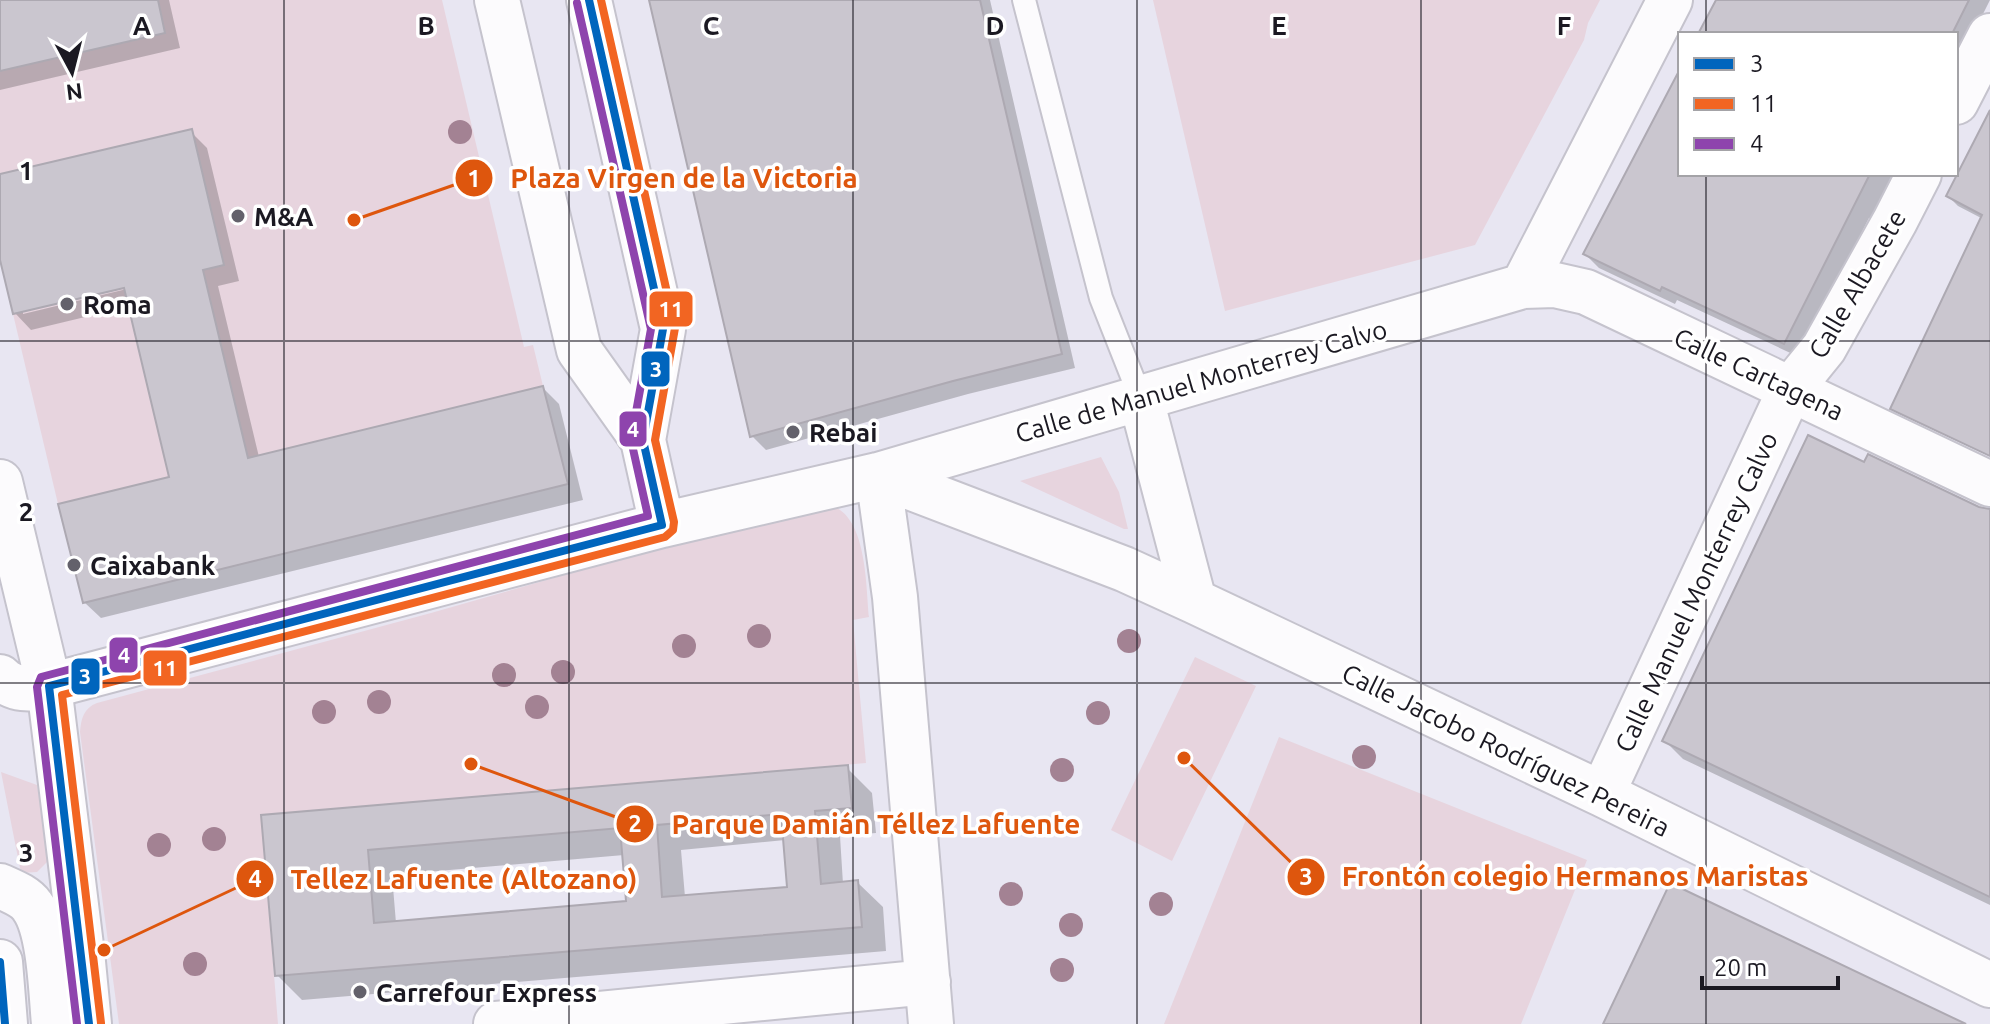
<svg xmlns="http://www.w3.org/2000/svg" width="1990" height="1024" viewBox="0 0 1990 1024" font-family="Ubuntu,sans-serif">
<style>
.green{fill:#e7d4de}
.shadow{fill:#0003;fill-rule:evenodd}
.building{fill:#cac6cf;stroke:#ada9b2;stroke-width:2;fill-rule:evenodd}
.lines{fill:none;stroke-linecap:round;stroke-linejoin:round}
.service-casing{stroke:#c5c3cd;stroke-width:26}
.minor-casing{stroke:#c5c3cd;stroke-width:48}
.tertiary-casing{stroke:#c5c3cd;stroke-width:48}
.service{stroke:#fcfbfd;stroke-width:22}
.minor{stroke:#fcfbfd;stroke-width:44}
.tertiary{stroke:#fcfbfd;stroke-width:44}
.bus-1-casing{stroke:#fff;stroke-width:14}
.bus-2-casing{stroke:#fff;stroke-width:14}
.bus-3-casing{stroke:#fff;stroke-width:14}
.bus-1{stroke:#0065bd;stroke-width:8}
.bus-2{stroke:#f26522;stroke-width:8}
.bus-3{stroke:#8e44ad;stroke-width:8}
.tree{fill:#a38293}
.grid{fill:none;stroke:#1b1922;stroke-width:2;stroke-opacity:0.55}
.poi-dot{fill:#63616b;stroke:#fff;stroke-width:3}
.labels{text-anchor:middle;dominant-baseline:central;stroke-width:7;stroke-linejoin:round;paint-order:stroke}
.poi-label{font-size:26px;font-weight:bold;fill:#1b1922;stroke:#fff;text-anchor:start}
.street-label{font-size:26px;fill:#1b1922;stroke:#fff}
.grid-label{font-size:26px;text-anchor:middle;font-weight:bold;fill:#1b1922;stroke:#fff;stroke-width:7;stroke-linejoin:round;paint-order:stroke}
.leader{fill:none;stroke:#de560d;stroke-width:3}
.callout-dot{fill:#de560d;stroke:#fff;stroke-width:3}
.mark-label{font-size:24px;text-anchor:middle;font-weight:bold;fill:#fff}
.callout-label{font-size:28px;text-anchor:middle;font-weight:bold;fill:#de560d;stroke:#fff;stroke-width:7;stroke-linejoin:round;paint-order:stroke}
.line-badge{stroke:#fff;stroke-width:3}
.badge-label{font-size:22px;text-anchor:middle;font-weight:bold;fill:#fff}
</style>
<rect width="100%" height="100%" fill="#e8e6f2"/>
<!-- green -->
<path class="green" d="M 158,0 L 442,0 L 524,347 L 533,345 L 543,386 L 58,504 L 13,314 L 124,288 L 0,174 L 0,71 L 165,33 Z
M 1153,0 L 1600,0 L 1588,23 L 1584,40 L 1475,245 L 1225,311 Z
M 1101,457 L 1119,492 L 1128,529 L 1124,529 L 1020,481 Z
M 810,505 C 819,505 827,504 835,507 C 867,522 866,587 869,617 L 853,620 L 866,763 L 261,815 L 278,1024 L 119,1024 L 80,732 C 81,718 84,708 97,703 L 431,613 Z
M 1195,657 L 1256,686 L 1172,861 L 1111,830 Z
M 1279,737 L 1587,860 L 1521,1024 L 1164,1024 Z
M 1,772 L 37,785 L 49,860 L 37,872 L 21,873 Z"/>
<!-- shadow -->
<path class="shadow" d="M 0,0 L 169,0 L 180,48 L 0,90 Z
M 651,0 L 990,0 L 1075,368 L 968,394 L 766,450 L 752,436 Z
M 1718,0 L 1990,0 L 1956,68 L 1956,34 L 1700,34 Z
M 1680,73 L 1680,174 L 1903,174 L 1878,223 L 1869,218 L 1799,357 L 1677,300 L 1675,304 L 1599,268 L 1585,254 Z
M 1990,113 L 1990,452 L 1983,219 L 1958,206 L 1947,195 Z
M 191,132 L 207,148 L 239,281 L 218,286 L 259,457 L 543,388 L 559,404 L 583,500 L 101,618 L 84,602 L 171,479 L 131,306 L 31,330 L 15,313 L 0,251 L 0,176 ZM 134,284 L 135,287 L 23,314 L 23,310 Z
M 1990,524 L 1990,905 L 1683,759 L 1665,741 Z
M 847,768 L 872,793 L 876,833 L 840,836 L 843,884 L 857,882 L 883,907 L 886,951 L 302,1000 L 277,975 L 263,817 ZM 785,840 L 789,888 L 685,897 L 681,850 ZM 624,855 L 628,903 L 396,923 L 392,875 Z"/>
<!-- building -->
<path class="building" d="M 0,0 L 158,0 L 165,33 L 0,71 Z
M 649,0 L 980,0 L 1062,354 L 953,381 L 750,437 Z
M 1716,0 L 1969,0 L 1952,34 L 1698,34 Z
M 1680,69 L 1680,174 L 1870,174 L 1784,344 L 1662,287 L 1660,291 L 1583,254 Z
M 1990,110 L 1990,456 L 1890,409 L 1982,215 L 1946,196 Z
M 192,129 L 224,265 L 203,270 L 248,458 L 543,386 L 568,484 L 83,603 L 58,504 L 169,477 L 124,288 L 13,314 L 0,260 L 0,174 Z
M 1808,435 L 1864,462 L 1868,454 L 1979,507 L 1990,509 L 1990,897 L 1662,741 Z
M 848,765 L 852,808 L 815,811 L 821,884 L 858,880 L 862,927 L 275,976 L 261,815 ZM 781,814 L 787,887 L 662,897 L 657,825 ZM 620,828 L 626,901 L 374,923 L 368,850 Z
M 1670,883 L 1966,1024 L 1603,1024 Z"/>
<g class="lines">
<defs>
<path id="service" d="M 1024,0 L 1101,298 L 1141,399"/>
<path id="minor" d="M 497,0 L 579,350 L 643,440 L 662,525
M 589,0 L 663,329 L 643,440
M 1956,102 L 1990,36
M 1523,286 L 1670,0
M 1141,399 L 1194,601
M 878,475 L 1124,569 L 1194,601 L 1602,794 L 1990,985
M 878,475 L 895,597 L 931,1024
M 49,686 L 662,525 L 878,475 L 1523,286 L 1555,285 L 1586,292 L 1990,484
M 1602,794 L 1790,390 L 1824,348 L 1895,221 L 1919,174
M 496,1024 L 928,982"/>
<path id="tertiary" d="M 0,482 L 49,686 L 83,962 L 89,1024
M 0,677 C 14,691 31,690 49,686
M 0,886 C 11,891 25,896 32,906 C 50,930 51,993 54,1024
M 0,962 L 5,1024"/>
</defs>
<!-- service casing -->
<use href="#service" class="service-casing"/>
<!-- minor casing -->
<use href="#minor" class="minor-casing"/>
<!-- tertiary casing -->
<use href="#tertiary" class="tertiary-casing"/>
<!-- service -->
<use href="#service" class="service"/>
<!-- minor -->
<use href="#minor" class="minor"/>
<!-- tertiary -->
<use href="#tertiary" class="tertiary"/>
<defs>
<path id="bus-1" d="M 0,962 L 5,1024
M 89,1024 L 49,686 L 662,525 L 643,440 L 663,329 L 589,0"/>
<path id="bus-2" d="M 101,1023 L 62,695 L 665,537 L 673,530 L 674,522 L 655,440 L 675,328 L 601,0"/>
<path id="bus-3" d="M 77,1024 L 37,687 L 41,677 L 648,516 L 631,440 L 651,329 L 577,3"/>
</defs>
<!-- bus-1 casing -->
<use href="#bus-1" class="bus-1-casing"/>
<!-- bus-2 casing -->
<use href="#bus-2" class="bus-2-casing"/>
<!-- bus-3 casing -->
<use href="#bus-3" class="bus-3-casing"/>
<!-- bus-1 -->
<use href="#bus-1" class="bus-1"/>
<!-- bus-2 -->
<use href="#bus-2" class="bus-2"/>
<!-- bus-3 -->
<use href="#bus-3" class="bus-3"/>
</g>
<!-- trees -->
<g class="tree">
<circle cx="460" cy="132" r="12"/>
<circle cx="470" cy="179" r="12"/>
<circle cx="759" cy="636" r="12"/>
<circle cx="1129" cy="641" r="12"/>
<circle cx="684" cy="646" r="12"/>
<circle cx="563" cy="672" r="12"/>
<circle cx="504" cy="675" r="12"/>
<circle cx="379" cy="702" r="12"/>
<circle cx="537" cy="707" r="12"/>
<circle cx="324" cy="712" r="12"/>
<circle cx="1098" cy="713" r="12"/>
<circle cx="1364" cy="757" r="12"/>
<circle cx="1062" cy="770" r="12"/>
<circle cx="214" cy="839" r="12"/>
<circle cx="159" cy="845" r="12"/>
<circle cx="1011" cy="894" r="12"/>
<circle cx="1161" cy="904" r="12"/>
<circle cx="1071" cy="925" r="12"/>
<circle cx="195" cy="964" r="12"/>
<circle cx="1062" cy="970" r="12"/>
</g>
<!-- grid -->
<path class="grid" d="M 284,0 L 284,1024M 569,0 L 569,1024M 853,0 L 853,1024M 1137,0 L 1137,1024M 1421,0 L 1421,1024M 1706,0 L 1706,34M 1706,174 L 1706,1024M 0,341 L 1990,341M 0,683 L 1990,683"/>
<!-- markers -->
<g class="poi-dot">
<circle cx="238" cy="216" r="8"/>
<circle cx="67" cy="304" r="8"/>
<circle cx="793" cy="432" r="8"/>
<circle cx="74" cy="565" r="8"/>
<circle cx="360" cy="992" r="8"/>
</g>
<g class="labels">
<!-- poi labels -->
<g class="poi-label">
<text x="254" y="216">M&amp;A</text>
<text x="83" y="304">Roma</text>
<text x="809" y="432">Rebai</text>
<text x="90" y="565">Caixabank</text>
<text x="376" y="992">Carrefour Express</text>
</g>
<!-- street labels -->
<g class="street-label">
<text transform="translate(1857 284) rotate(-60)">Calle Albacete</text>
<text transform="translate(1759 374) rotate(25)">Calle Cartagena</text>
<text transform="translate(1201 381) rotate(-16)">Calle de Manuel Monterrey Calvo</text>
<text transform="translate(1696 592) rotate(-65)">Calle Manuel Monterrey Calvo</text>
<text transform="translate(1506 750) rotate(26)">Calle Jacobo Rodríguez Pereira</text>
</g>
</g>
<g class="grid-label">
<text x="142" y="35">A</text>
<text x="426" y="35">B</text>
<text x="711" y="35">C</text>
<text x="995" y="35">D</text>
<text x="1279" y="35">E</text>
<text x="1564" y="35">F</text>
<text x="26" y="180">1</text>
<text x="26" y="521">2</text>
<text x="26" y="862">3</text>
</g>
<!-- callouts -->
<path class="leader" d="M354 220L474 178M471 764L635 824M1184 758L1306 877M104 950L255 879"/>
<g class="callout-dot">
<circle cx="354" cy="220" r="8"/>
<circle cx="471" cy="764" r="8"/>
<circle cx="1184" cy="758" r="8"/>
<circle cx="104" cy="950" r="8"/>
<circle cx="474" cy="178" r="20"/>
<circle cx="635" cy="824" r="20"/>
<circle cx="1306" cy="877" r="20"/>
<circle cx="255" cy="879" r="20"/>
</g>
<g class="mark-label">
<text x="474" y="187">1</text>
<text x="635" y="832">2</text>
<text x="1306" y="885">3</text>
<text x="255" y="887">4</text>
</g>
<g class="callout-label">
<text x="684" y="188">Plaza Virgen de la Victoria</text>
<text x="876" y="834">Parque Damián Téllez Lafuente</text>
<text x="1575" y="886">Frontón colegio Hermanos Maristas</text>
<text x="464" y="889">Tellez Lafuente (Altozano)</text>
</g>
<g class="line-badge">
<rect x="648" y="290" width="46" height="38" rx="8" fill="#f26522"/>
<rect x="640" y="350" width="31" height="38" rx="8" fill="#0065bd"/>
<rect x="618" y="410" width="30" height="38" rx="8" fill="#8e44ad"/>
<rect x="108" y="636" width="31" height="38" rx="8" fill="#8e44ad"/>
<rect x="142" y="649" width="46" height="38" rx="8" fill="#f26522"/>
<rect x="70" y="657" width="31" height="39" rx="8" fill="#0065bd"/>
</g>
<g class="badge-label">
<text x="671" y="317">11</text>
<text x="656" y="377">3</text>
<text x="633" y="437">4</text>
<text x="124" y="663">4</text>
<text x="165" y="676">11</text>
<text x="85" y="684">3</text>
</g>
<!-- legend -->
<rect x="1678" y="32" width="280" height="144" fill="#ffffff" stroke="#a4a3a7" stroke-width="2"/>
<rect x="1694" y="58" width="40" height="12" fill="#0065bd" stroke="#a4a3a7" stroke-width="2"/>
<text x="1750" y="72" font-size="24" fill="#1b1922">3</text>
<rect x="1694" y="98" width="40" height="12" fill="#f26522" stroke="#a4a3a7" stroke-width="2"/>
<text x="1750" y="112" font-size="24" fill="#1b1922">11</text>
<rect x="1694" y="138" width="40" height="12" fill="#8e44ad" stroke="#a4a3a7" stroke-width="2"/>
<text x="1750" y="152" font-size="24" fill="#1b1922">4</text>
<!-- north arrow -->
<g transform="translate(72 72) rotate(173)" stroke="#ffffff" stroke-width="6" paint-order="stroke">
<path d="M0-6L14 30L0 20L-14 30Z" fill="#1b1922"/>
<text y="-12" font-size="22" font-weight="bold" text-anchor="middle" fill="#1b1922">N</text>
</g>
<!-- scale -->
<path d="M1702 976v12h136v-12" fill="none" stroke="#1b1922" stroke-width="4"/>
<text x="1714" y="976" font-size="24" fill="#1b1922" stroke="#ffffff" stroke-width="6" paint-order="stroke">20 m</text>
</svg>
